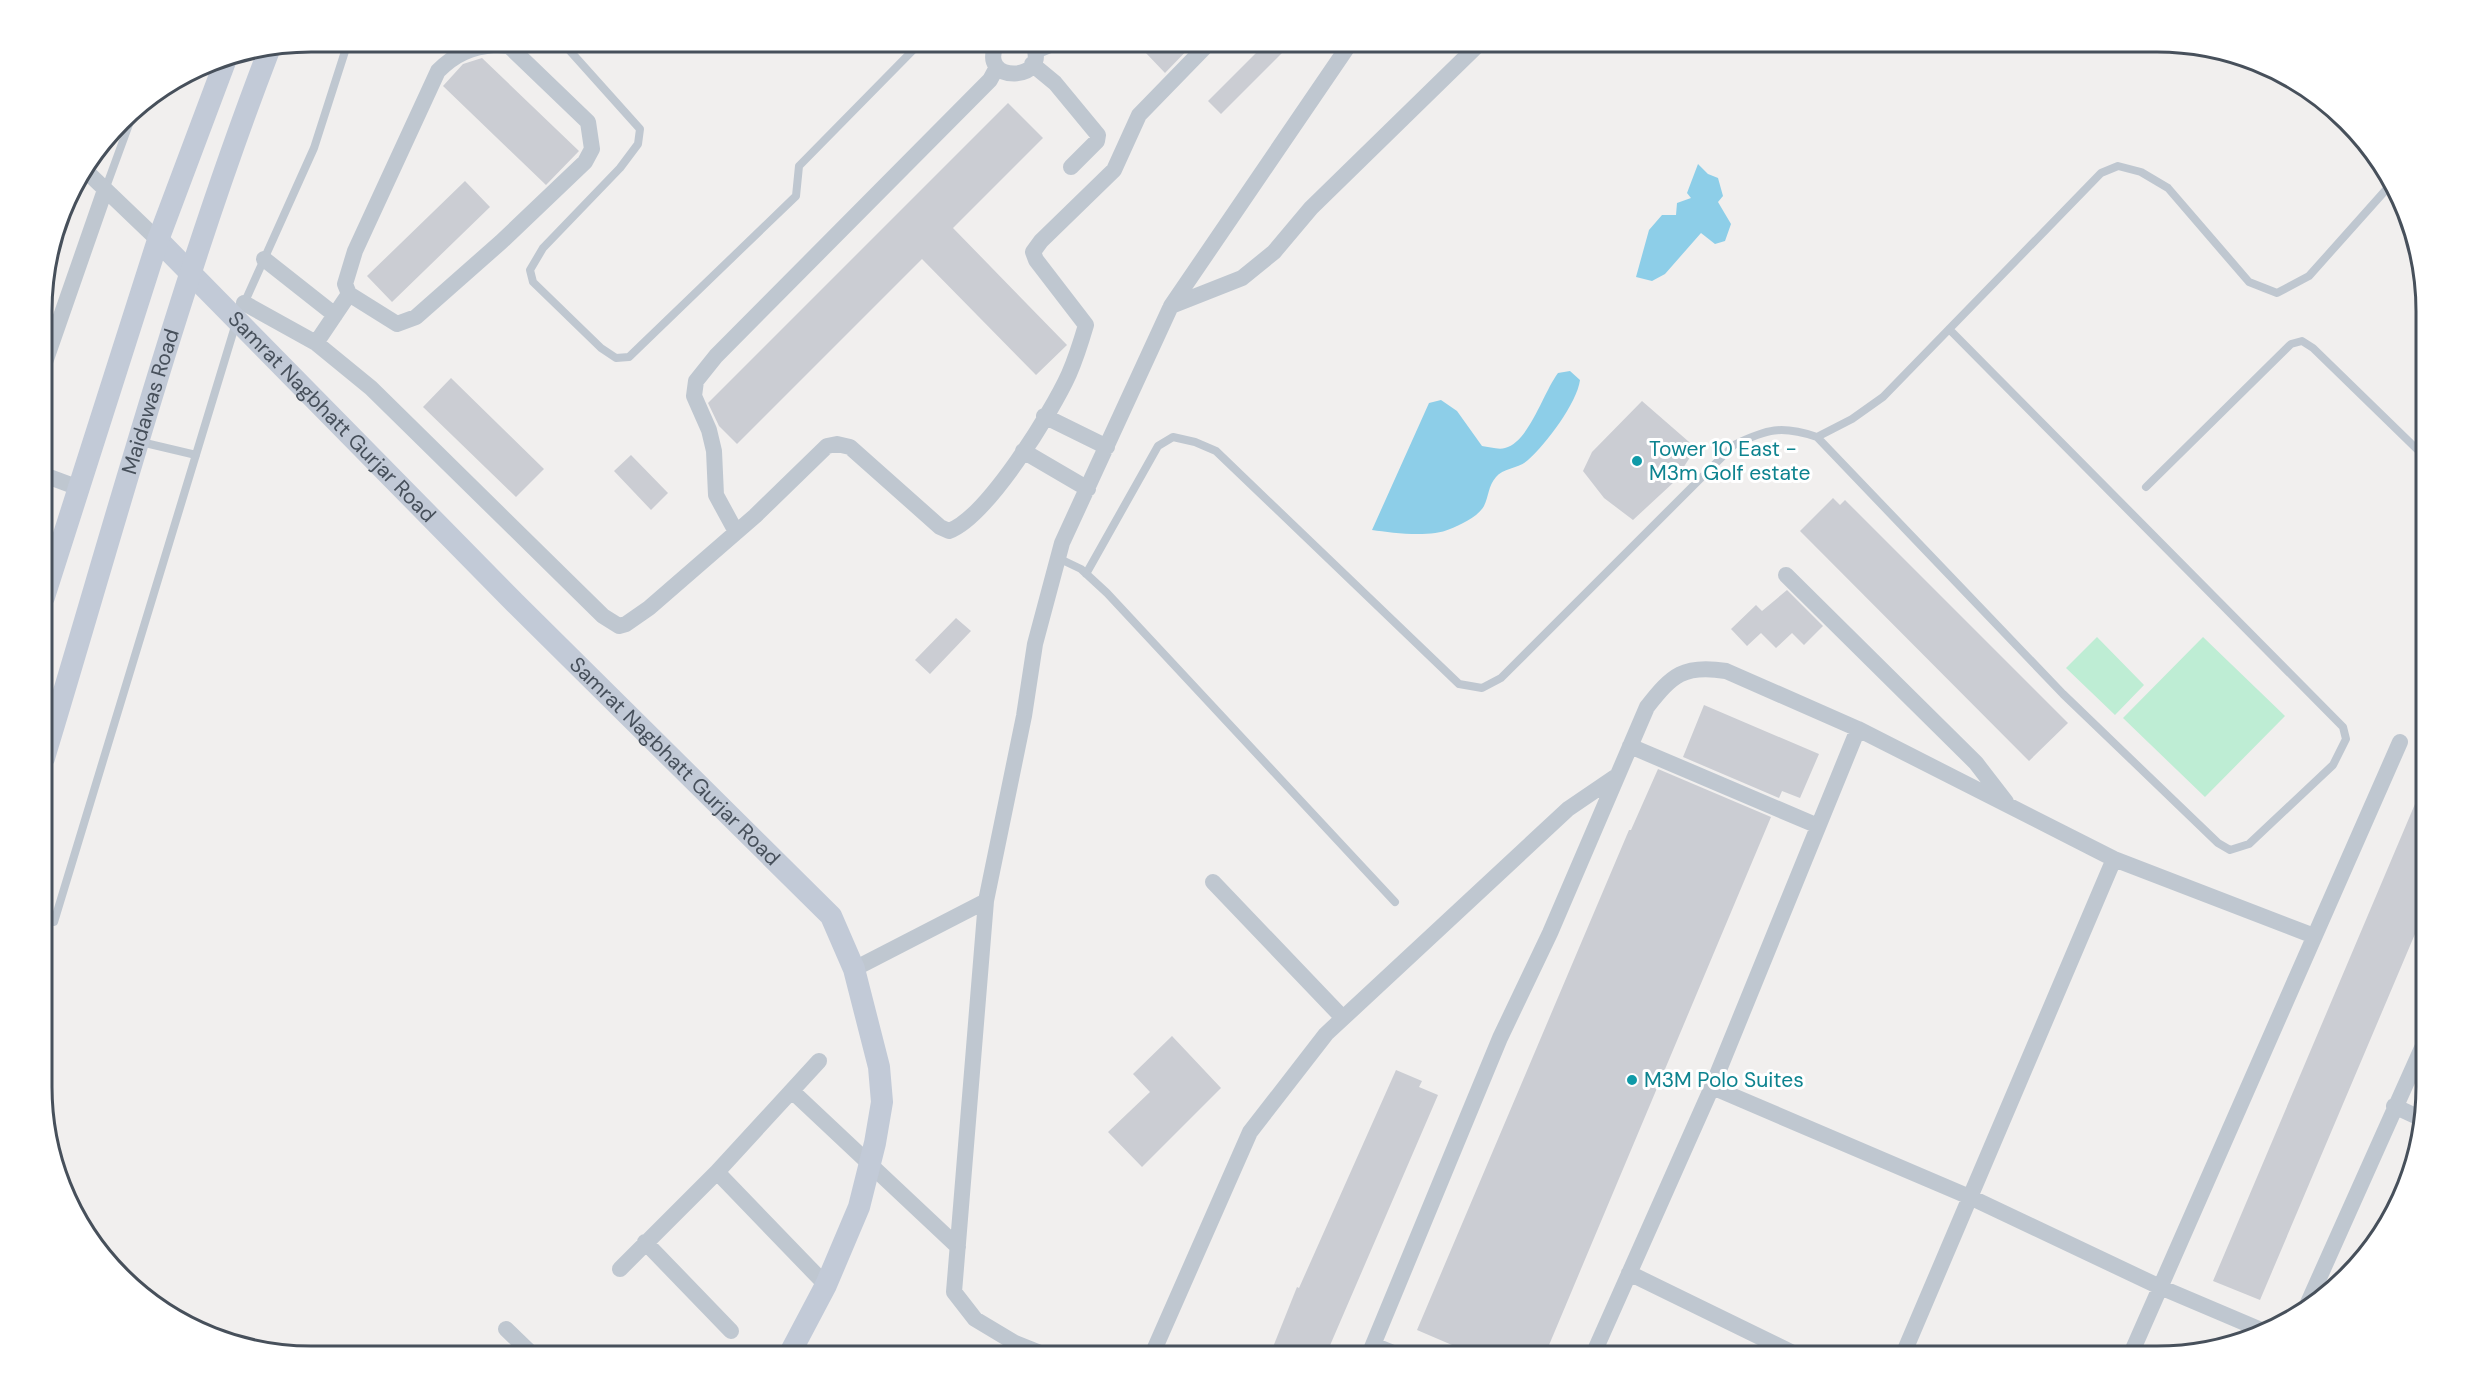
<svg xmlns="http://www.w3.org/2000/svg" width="2469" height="1399" viewBox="0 0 2469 1399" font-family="'DM Sans',sans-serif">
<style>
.green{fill:#beedd4}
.water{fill:#8dcee8}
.building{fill:#cbcdd3}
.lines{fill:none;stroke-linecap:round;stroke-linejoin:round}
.lane{stroke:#bfc7d0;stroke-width:8}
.street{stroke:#bfc7d0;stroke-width:16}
.secondary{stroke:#c2cad7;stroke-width:22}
.culture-dot{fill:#0f9aa8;stroke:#fff;stroke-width:2}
.labels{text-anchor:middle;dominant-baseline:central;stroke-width:6;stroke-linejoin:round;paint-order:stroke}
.street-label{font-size:21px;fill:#47505b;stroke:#fff}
.culture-label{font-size:21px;fill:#0d838f;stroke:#fff;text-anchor:start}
.rim{fill:none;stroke:#47505b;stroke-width:3}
</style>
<rect width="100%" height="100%" fill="#f1efee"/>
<!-- green -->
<path class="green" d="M 2097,637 L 2144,685 L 2115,715 L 2066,668 Z
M 2203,637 L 2285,716 L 2205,797 L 2123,718 Z"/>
<!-- water -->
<path class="water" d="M 1698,164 L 1708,174 L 1718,178 L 1723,196 L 1718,202 L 1731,224 L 1725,241 L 1715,244 L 1701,233 L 1665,274 L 1652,281 L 1636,277 L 1649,230 L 1662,215 L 1676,215 L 1677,203 L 1691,198 L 1687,193 Z
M 1570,371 L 1580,380 C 1577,403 1546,444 1528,460 C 1520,468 1503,468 1496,477 C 1488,486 1489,496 1484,506 C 1478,517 1460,525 1450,529 C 1430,538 1393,533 1372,530 L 1429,403 L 1441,400 L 1457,411 L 1482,446 C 1489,447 1499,450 1505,448 C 1529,442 1543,393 1558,373 Z"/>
<!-- building -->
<path class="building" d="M 1155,42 L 1195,42 L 1165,73 L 1145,52 Z
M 1267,42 L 1293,42 L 1221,114 L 1208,101 Z
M 482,58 L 579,151 L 546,185 L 443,86 L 463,64 Z
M 1008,103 L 1043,138 L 953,228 L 1067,345 L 1036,375 L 922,259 L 737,444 L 719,426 L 708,403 Z
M 465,181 L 490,207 L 392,302 L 367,276 Z
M 451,378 L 544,469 L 516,497 L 423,407 Z
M 1642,401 L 1696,448 L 1674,482 L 1633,520 L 1604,498 L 1583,471 L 1592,452 Z
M 631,455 L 668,493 L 651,510 L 614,471 Z
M 1833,498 L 1840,505 L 1845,500 L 2068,723 L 2029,761 L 1800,531 Z
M 1787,590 L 1823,626 L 1804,645 L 1792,633 L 1776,648 L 1761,633 L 1747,646 L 1731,629 L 1756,605 L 1762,611 Z
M 956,618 L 971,631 L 930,674 L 915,660 Z
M 1704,705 L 1819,754 L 1800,798 L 1782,791 L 1779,798 L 1683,757 Z
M 1658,769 L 1771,817 L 1544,1357 L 1480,1357 L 1417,1330 L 1629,830 L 1631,830 Z
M 2426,778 L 2426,908 L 2260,1300 L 2213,1281 Z
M 1172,1036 L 1221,1088 L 1142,1167 L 1108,1132 L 1150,1092 L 1133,1074 Z
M 1396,1070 L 1422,1081 L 1419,1087 L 1438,1095 L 1325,1357 L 1269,1357 L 1297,1287 L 1299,1288 Z"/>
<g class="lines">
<!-- lane -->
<path class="lane" d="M 562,42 L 640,129 L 638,144 L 620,168 L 543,248 L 530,270 L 533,282 L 601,348 L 616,358 L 629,357 L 796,196 L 799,166 L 921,42
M 105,190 L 135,108
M 243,306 L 314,148 L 348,42
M 1817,437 L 2063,694 L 2218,843 L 2230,850 L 2249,844 L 2333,765 L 2346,739 L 2343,727 L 1949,329
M 141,442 L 196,455
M 2146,487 L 2291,344 L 2302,341 L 2313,348 L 2426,458
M 1058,558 L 1081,569 L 1107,593 L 1395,902
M 1086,574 L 1158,446 L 1173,437 L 1195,442 L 1216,451 L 1459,684 L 1482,688 L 1501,678 L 1734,445 C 1767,429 1781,425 1817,437 L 1852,419 L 1883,397 L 2101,173 L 2118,166 L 2141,172 L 2168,188 L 2249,282 L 2277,293 L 2309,276 L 2392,183
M 54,922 L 236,323"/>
<!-- street -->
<path class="street" d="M 998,42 C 973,85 1056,83 1031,42
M 495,45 L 509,46 L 588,122 L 592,149 L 585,162 L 501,242 L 416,317 L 397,324 L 349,294 L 345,284 L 355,251 L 438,71 C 455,54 471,47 495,45 Z
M 1035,51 L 1057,42
M 1032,64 L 1055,83 L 1098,135 L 1097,141 L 1071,167
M 86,171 L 158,240
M 264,259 L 335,315
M 244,303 L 316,343 L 371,388 L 603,616 L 619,626 L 626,624 L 649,608 L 755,516 L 827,446 L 837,444 L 850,447 L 940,527 L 949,531 C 987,517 1052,412 1069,374 C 1076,358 1081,342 1086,325 L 1036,260 L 1033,252 L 1041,241 L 1114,170 L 1139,115 L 1210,42
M 1171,306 L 1351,42
M 316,343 L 349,294
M 44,365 L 105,190
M 1044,416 L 1107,447
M 1023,451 L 1088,489
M 44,475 L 79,488
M 735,530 L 716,495 L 714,451 L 709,430 L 694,396 L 696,381 L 716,356 L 990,80 L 997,67
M 1786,575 L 1976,763 L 2006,802
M 1630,746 L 1818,826
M 1213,882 L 1343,1018
M 854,969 L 986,901
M 1712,1087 L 1972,1198 L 2160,1287 L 2266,1332
M 793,1092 L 958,1247
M 2394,1106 L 2422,1119
M 717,1172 L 826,1285
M 645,1242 L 731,1331
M 620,1269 L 717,1172 L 819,1061
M 1629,1273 L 1801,1357
M 2303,1314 L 2426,1039
M 506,1329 L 535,1357
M 1373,1345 L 1403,1357
M 2130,1356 L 2400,742
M 1050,1357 L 1015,1343 L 975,1319 L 954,1292 L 986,901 L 1024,716 L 1035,644 L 1062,543 L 1171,306 L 1242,278 L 1274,252 L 1311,208 L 1481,42
M 1151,1357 L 1250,1132 L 1326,1034 L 1568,809 L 1615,777
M 1368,1357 L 1500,1038 L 1550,933 L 1647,707 C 1672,675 1684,664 1726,671 L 1858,729 L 2114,859 L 2314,936
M 1592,1357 L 1712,1087 L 1858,729
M 1902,1357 L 2114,859"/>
<!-- secondary -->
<g class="secondary">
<path id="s1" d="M 158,240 L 515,603 L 831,916 L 854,969 L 879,1067 L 882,1102 L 875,1143 L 859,1207 L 826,1285 L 788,1357"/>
<path d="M 44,597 L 158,240 L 226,59"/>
<path id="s2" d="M 44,758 C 116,521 180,281 269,50"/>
</g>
</g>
<!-- markers -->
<g class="culture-dot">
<circle cx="1637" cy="461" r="6"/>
<circle cx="1632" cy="1080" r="6"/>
</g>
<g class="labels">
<!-- street labels -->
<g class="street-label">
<text stroke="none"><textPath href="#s2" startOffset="372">Maidawas Road</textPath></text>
<text stroke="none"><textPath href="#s1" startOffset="248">Samrat Nagbhatt Gurjar Road</textPath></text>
<text stroke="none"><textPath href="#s1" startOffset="734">Samrat Nagbhatt Gurjar Road</textPath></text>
</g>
<!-- culture labels -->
<g class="culture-label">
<text x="1649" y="449">Tower 10 East -<tspan x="1649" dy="24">M3m Golf estate</tspan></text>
<text x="1644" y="1080">M3M Polo Suites</text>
</g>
</g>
<!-- crop -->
<path d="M0 0H2469V1399H0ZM311 52H2157A259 259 0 0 1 2416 311V1087A259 259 0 0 1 2157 1346H311A259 259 0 0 1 52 1087V311A259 259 0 0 1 311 52Z" fill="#fff" fill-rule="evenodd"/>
<path class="rim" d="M311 52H2157A259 259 0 0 1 2416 311V1087A259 259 0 0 1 2157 1346H311A259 259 0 0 1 52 1087V311A259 259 0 0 1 311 52Z"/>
</svg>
